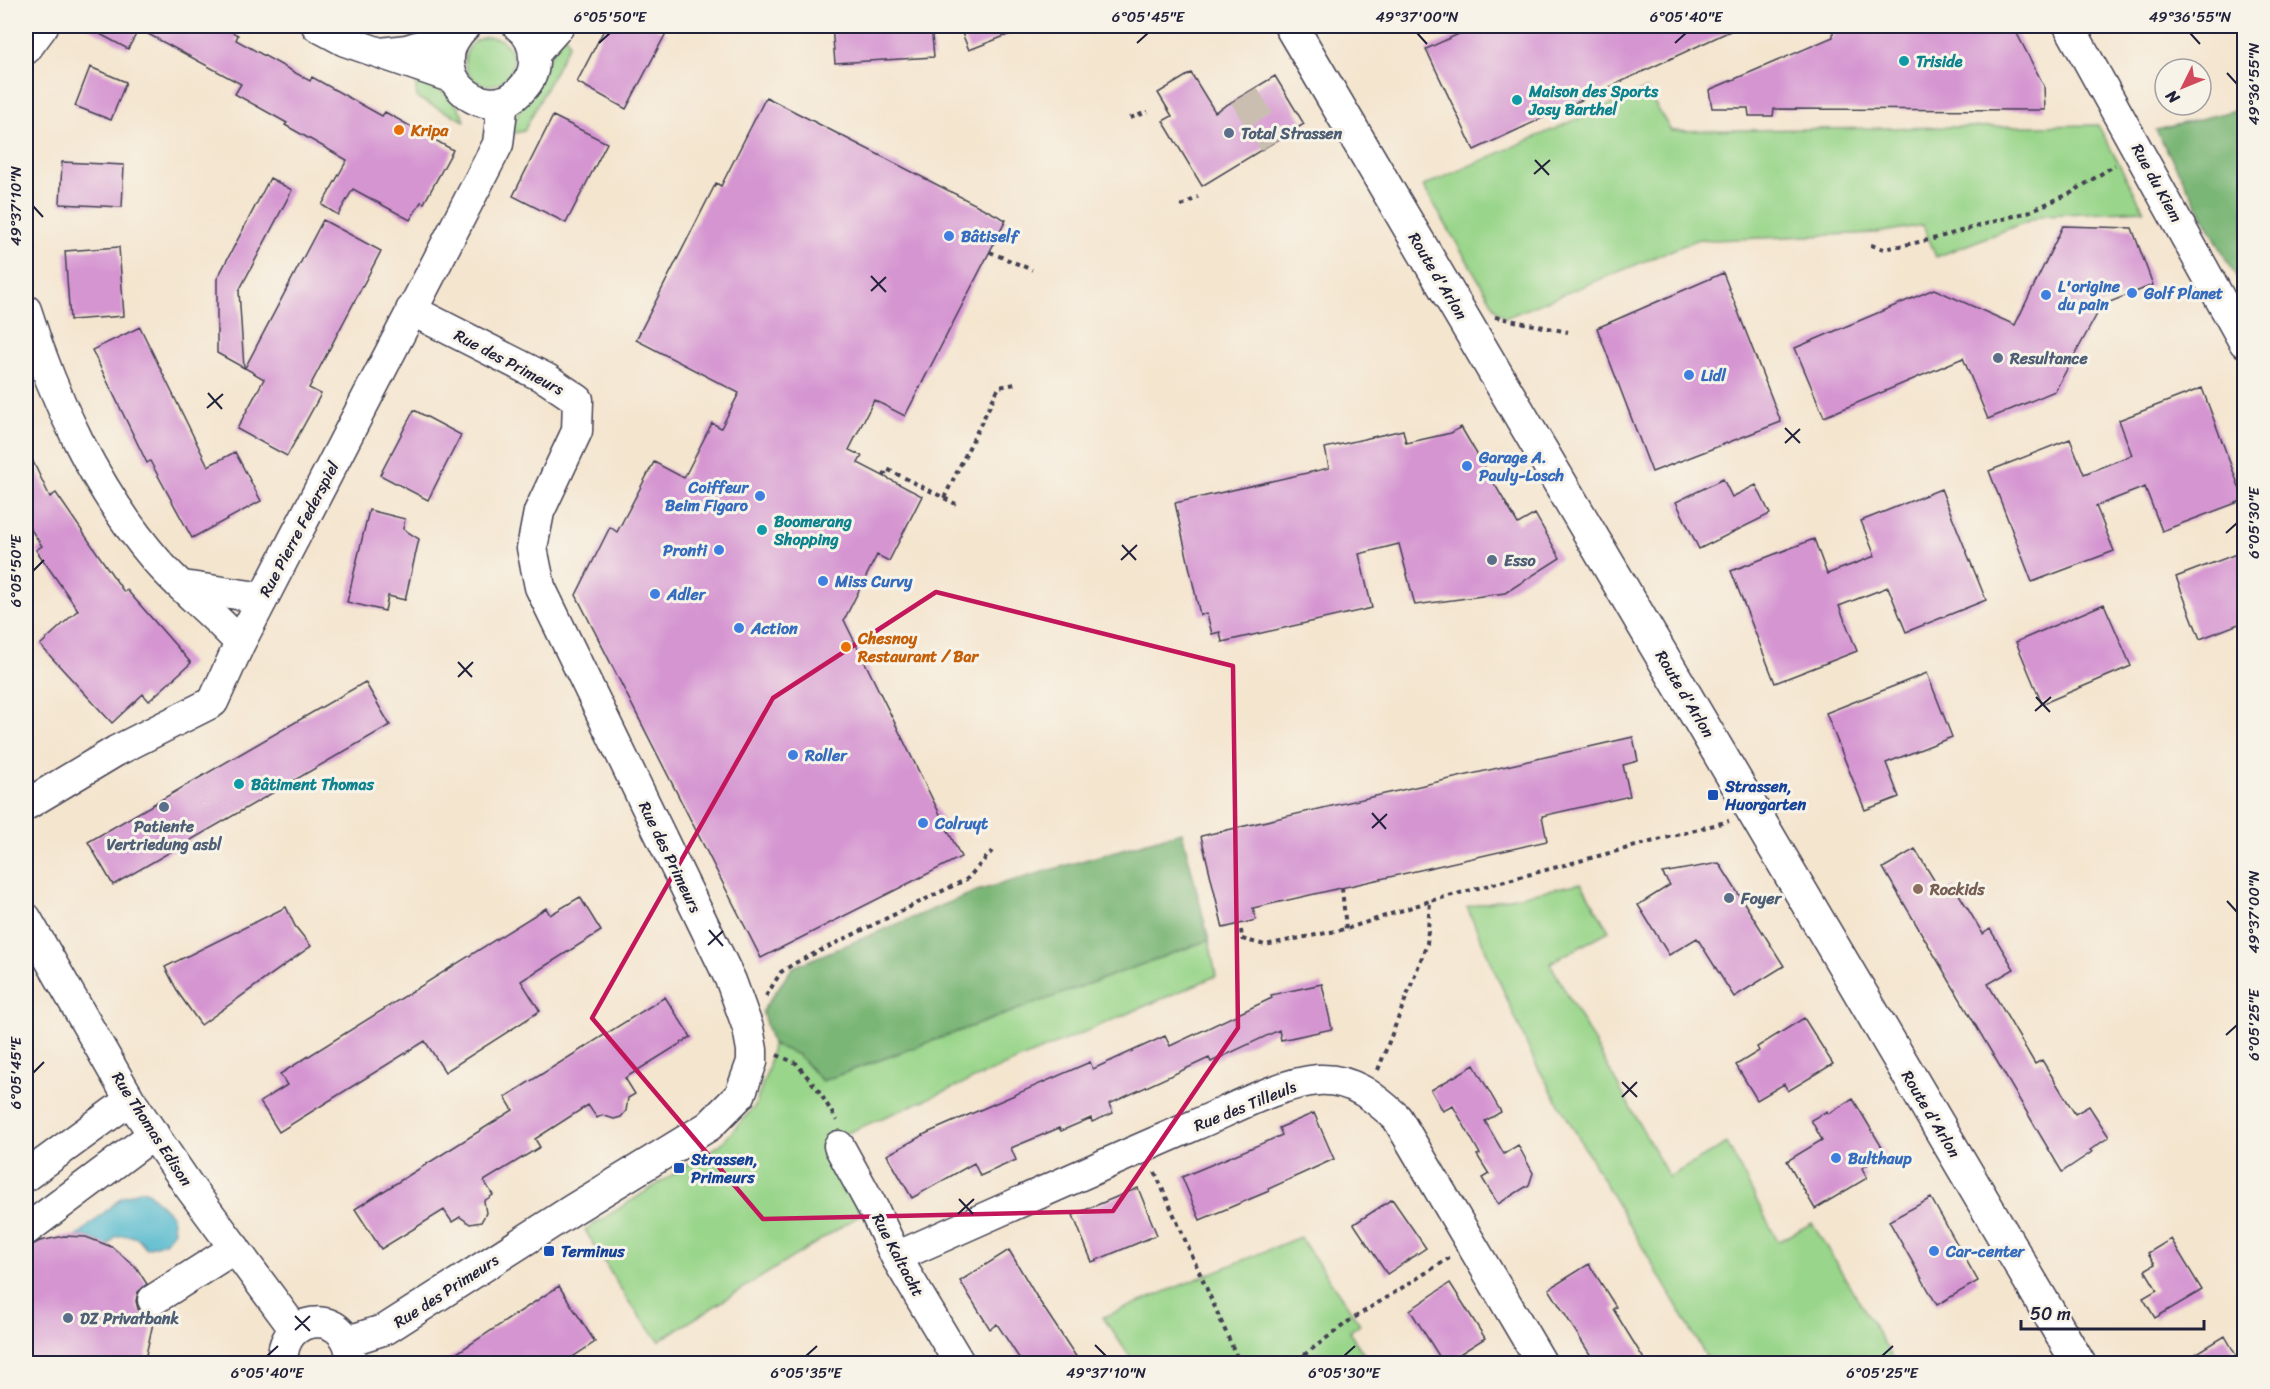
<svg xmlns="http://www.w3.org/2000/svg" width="2270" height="1389" viewBox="0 0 2270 1389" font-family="Sriracha,sans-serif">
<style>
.green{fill:#99d58a;stroke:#5e7c62;stroke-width:1.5}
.forest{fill:#7ab676;stroke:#4e6c58;stroke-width:1.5}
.water{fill:#50b8ce;stroke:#396d84;stroke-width:1.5}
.building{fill:#d595d1}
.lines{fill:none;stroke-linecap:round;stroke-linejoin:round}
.minor-tunnel{stroke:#cabeb1;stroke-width:30;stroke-dasharray:30 15;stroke-linecap:butt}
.minor-casing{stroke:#423f51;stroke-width:33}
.major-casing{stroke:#423f51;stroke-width:36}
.path{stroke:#423f51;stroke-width:4;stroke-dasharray:4.5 4.5;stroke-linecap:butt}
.minor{stroke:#fff;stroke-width:30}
.major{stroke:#fff;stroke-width:33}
.marked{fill:none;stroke:#c2185b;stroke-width:4.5;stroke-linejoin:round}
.ticks{fill:none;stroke:#22223b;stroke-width:2}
.culture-dot{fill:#0f9aa8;stroke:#f7f3e8;stroke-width:2}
.food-dot{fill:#e8710a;stroke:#f7f3e8;stroke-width:2}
.service-dot{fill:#5c6f8a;stroke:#f7f3e8;stroke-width:2}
.shop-dot{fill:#3f7fe0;stroke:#f7f3e8;stroke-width:2}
.transit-dot{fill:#1a4fb4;stroke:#f7f3e8;stroke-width:2}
.education-dot{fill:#8d6e63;stroke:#f7f3e8;stroke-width:2}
.labels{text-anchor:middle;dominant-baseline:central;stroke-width:6;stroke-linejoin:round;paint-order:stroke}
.culture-label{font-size:16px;font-weight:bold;fill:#0d838f;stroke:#f7f3e8;text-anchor:start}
.food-label{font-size:16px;font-weight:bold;fill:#c56008;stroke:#f7f3e8;text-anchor:start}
.service-label{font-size:16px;font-weight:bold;fill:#4e5e75;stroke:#f7f3e8;text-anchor:start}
.street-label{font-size:16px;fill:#22223b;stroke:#f7f3e8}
.shop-label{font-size:16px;font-weight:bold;fill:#366cbe;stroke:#f7f3e8;text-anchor:start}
.transit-label{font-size:16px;font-weight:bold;fill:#164399;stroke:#f7f3e8;text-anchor:start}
.education-label{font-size:16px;font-weight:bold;fill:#785e54;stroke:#f7f3e8;text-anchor:start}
.neatline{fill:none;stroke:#22223b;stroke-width:2}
.ticks-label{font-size:15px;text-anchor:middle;fill:#22223b}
</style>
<rect width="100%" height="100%" fill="#f7f3e8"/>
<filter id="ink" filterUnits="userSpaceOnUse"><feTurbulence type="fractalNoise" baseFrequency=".0167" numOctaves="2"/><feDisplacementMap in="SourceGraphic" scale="12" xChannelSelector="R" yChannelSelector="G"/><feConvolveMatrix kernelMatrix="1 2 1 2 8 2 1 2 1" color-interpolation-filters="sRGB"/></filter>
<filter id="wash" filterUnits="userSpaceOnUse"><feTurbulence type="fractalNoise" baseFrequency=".008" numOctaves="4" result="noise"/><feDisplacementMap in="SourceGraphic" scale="24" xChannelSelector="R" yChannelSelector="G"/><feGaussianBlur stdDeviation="1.35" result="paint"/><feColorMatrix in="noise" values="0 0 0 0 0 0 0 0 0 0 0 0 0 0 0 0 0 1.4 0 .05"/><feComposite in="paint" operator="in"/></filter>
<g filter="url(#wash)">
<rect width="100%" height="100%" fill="#f4e5cf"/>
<!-- green -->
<path class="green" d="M 565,34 L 569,44 L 524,131 L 509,134 C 521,99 543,65 565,34 Z
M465 61a24 24 0 1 1 48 0a24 24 0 1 1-48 0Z
M 415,78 C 438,87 457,97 465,121 L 417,98 Z
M 1646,89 L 1671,131 L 2098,125 L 2144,210 L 2044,215 L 1936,257 L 1923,225 L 1877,233 L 1714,240 L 1699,239 L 1505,318 L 1497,311 L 1423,186 Z
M 1581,883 L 1609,931 L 1550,963 L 1669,1177 L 1727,1143 L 1778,1242 L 1812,1223 L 1896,1363 L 1710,1363 L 1534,1061 L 1467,907 Z
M 1209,940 L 1216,976 L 821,1144 L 862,1214 L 659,1341 L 626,1298 L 585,1230 L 721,1144 L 755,1106 L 769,1066 L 772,1044 L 798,1055 L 822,1081 Z
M 1300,1237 L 1360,1324 L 1349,1332 L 1370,1363 L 1134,1363 L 1103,1317 Z"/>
<!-- forest -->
<path class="forest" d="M 2244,108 L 2244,291 L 2156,130 Z
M 1182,832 L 1209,940 L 822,1081 L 798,1055 L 772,1044 L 762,1011 L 793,967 L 977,891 Z"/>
<!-- water -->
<path class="water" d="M 141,1190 L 148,1192 L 172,1216 L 174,1231 L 165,1242 L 146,1248 C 139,1235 128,1234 115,1237 L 108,1246 L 86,1237 L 76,1237 L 121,1198 Z"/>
<g id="blocks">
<!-- building -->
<path class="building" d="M 85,26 L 220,26 L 238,35 L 236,40 L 310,81 L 312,77 L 382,116 L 385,112 L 453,150 L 424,203 L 421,202 L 410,220 L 353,189 L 338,215 L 322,205 L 347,160 L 285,125 L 287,123 L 235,94 L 241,84 L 139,29 L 128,49 Z
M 606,26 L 652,26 L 666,33 L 626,109 L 577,82 Z
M 832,26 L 931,26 L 934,57 L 835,63 Z
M 959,26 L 1028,26 L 1028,27 L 969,50 Z
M 1476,26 L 1741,26 L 1474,150 L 1426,49 Z
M 1833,26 L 2013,26 L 2044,86 L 2045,110 L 1774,109 L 1773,116 L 1749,116 L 1748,108 L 1712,108 L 1709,90 L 1833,37 Z
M 90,67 L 126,82 L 111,120 L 75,106 Z
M 1191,73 L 1215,112 L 1275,76 L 1304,124 L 1202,186 L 1163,121 L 1172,116 L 1158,93 Z
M 766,97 L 1006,220 L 905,416 L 874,400 L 849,450 L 862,456 L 858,463 L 922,496 L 889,561 L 877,555 L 844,620 L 961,857 L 761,958 L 576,595 L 610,527 L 617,532 L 654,462 L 684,478 L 712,423 L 721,428 L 739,393 L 636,340 L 716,183 L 721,186 Z
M 553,116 L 607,143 L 566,223 L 513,196 Z
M 62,162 L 124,165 L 122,207 L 60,204 Z
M 270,178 L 292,190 L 239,291 L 244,368 L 217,353 L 217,279 Z
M 323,220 L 381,251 L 309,388 L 321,394 L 287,456 L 237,429 L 264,379 L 245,368 Z
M 2063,226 L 2132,228 L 2153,285 L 2102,305 L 2055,391 L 1988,419 L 1963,358 L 1824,417 L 1795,348 L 1934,289 L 2015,325 Z
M 119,247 L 124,316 L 70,320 L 65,251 Z
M 1723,273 L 1781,422 L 1652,472 L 1597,328 Z
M 140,327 L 208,466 L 235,452 L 261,501 L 192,538 L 150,461 L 147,463 L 92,350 Z
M 2202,388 L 2244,500 L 2162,531 L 2145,487 L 2096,506 L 2114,551 L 2032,582 L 1989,471 L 2070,439 L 2084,474 L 2132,455 L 2119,420 Z
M 414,410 L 461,435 L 428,500 L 380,475 Z
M 1461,427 L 1518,524 L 1535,514 L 1560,558 L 1505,593 L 1415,605 L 1399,544 L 1359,554 L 1372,608 L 1222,642 L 1220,632 L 1212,634 L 1207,614 L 1200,615 L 1175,503 L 1329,468 L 1325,448 L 1403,430 L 1406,443 L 1451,433 Z
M 26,447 L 50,497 L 56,493 L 124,592 L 127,590 L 191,663 L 149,701 L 143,694 L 112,723 L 40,645 L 78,610 L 36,550 L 42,546 L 26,522 Z
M 1723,479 L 1732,497 L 1756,485 L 1770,514 L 1699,549 L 1676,502 Z
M 1941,489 L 1986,600 L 1906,632 L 1888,587 L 1839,606 L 1857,651 L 1775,683 L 1731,571 L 1814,539 L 1827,574 L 1875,556 L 1861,521 Z
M 369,510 L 405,519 L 403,529 L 419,539 L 405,600 L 388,596 L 385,611 L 347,602 Z
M 2244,551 L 2244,622 L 2200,639 L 2176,577 Z
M 2104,604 L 2131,666 L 2042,704 L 2016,642 Z
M 1927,673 L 1952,737 L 1886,763 L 1899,797 L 1865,810 L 1826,713 Z
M 365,682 L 390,725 L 113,885 L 88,842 Z
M 1633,737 L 1638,761 L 1623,765 L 1630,796 L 1542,816 L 1547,841 L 1253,908 L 1256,920 L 1223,928 L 1201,836 Z
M 1915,849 L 1942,893 L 1954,886 L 1983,934 L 1990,929 L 2014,969 L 1988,984 L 2035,1064 L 2042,1060 L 2075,1114 L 2089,1106 L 2109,1137 L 2090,1150 L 2092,1152 L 2062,1172 L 1883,868 Z
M 1719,863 L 1784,966 L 1734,997 L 1697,938 L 1669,955 L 1638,905 L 1670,885 L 1662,873 Z
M 580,897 L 601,931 L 521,981 L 540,1011 L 445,1072 L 425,1041 L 279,1132 L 260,1102 L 287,1085 L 280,1074 L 546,908 L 550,915 Z
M 286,907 L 295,926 L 311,946 L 201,1025 L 179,994 L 165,967 Z
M 1322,984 L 1332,1029 L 1281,1040 L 1279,1030 L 1211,1062 L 1209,1058 L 1109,1104 L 1113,1113 L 1092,1122 L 1091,1118 L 1061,1131 L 1059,1128 L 1011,1148 L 1016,1160 L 980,1176 L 974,1163 L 912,1198 L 887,1155 L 927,1133 L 1090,1062 L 1093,1069 L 1165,1036 L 1170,1046 L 1272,998 L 1271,995 Z
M 665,997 L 691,1037 L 625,1078 L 635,1094 L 628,1098 L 626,1111 L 621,1117 L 614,1119 L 602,1115 L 597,1118 L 588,1105 L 535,1139 L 540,1147 L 484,1181 L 493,1195 L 484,1201 L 486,1213 L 481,1222 L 470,1224 L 460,1217 L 452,1222 L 444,1210 L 381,1249 L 355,1209 L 513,1110 L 505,1097 Z
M 1804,1018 L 1833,1064 L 1788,1091 L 1784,1084 L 1757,1100 L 1736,1065 L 1759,1051 L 1757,1047 Z
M 1474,1065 L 1501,1112 L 1485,1121 L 1504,1154 L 1518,1145 L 1533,1173 L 1529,1185 L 1498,1204 L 1482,1178 L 1489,1174 L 1477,1155 L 1480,1154 L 1453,1106 L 1443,1111 L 1431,1090 Z
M 1853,1099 L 1886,1154 L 1862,1168 L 1867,1178 L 1815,1209 L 1787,1161 L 1822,1140 L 1811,1120 L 1827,1111 L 1828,1114 Z
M 1314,1113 L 1334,1159 L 1268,1189 L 1269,1191 L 1200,1220 L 1182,1177 L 1282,1135 L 1279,1128 Z
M 1138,1188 L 1157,1235 L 1092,1262 L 1073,1215 Z
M 1931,1198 L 1978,1281 L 1937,1305 L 1889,1221 Z
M 1392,1199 L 1426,1248 L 1387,1274 L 1354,1224 Z
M 64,1236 L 86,1237 L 112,1247 L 136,1267 L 147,1284 L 138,1292 L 136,1301 L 138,1309 L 145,1315 L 157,1316 L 159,1324 L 153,1323 L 144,1364 L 26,1364 L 26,1248 L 40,1241 Z
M 2171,1239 L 2202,1290 L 2155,1318 L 2143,1298 L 2157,1290 L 2145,1270 L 2155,1264 L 2148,1253 Z
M 1009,1250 L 1038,1299 L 1081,1364 L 1023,1364 L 997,1324 L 990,1329 L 960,1281 Z
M 1589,1264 L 1616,1307 L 1613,1309 L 1647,1364 L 1596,1364 L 1549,1289 Z
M 1450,1283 L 1485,1338 L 1444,1364 L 1410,1310 Z
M 559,1286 L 595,1342 L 562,1364 L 440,1364 Z
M 2225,1336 L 2241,1364 L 2179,1364 Z"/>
</g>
</g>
<g filter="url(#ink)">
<use href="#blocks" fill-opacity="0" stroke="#423f51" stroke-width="1.5"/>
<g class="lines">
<!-- minor-tunnel -->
<path class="minor-tunnel" d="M 1244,95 L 1273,143"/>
<defs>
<path id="minor" d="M 317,26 L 345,41 L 453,78
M 465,26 C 418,71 485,129 521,90 C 529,82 534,73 534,62 C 535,47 529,34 518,26
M 2069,26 L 2244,342
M 26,49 L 43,26
M 381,53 L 407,50 L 457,34
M 535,53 L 559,26
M 26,310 C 53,398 96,490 156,560 C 181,589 214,614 240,643
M 183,586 L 263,598
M 26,805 L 116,751 L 213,702 L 240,643 L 498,144 L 503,101
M 26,918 L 130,1100 L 188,1185 L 295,1330
M 839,1146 L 874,1210 L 896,1257 L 960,1364
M 26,1176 L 130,1100
M 26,1230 L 154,1134
M 896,1257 C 996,1213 1095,1168 1195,1125 C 1231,1110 1280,1083 1318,1080 C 1352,1078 1374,1097 1397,1118 L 1542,1364
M 153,1300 L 235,1248
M 348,1341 L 386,1329 L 572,1210 L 709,1126 L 740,1095 L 752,1062 L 752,1050 L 748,1028 L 731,981 L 540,587 L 532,548 L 539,512 L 577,431 L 578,400 L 547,379 L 411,310
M 283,1364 C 278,1310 354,1307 351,1364"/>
<path id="major" d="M 1291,26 L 2079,1364"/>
</defs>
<!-- minor casing -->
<use href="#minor" class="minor-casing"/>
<!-- major casing -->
<use href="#major" class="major-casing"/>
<!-- path -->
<path class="path" d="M 1130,118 L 1148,112
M 1181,206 L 1198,197
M 1871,245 L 1884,249 L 1929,240 L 2028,212 L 2071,193 L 2115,165
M 990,252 L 1032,270
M 1495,317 L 1568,332
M 884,476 L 887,469 L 956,504
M 944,498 L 999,387 L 1015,384
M 1342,888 L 1346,929
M 1241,930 L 1242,939 L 1265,945 L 1346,929 L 1430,901
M 766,996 L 781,972 L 795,963 L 967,879 L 992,851
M 777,1055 L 796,1063 L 819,1091 L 837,1121
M 1378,1070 L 1427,944 L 1430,901 L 1729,821
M 1155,1172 L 1240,1364
M 1304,1355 L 1349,1321 L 1451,1257"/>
<!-- minor -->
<use href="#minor" class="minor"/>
<!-- major -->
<use href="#major" class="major"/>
</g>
</g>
<!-- marked area -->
<path class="marked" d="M 936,592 L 1233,666 L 1238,1028 L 1113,1211 L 763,1219 L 592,1018 L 773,698 Z"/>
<!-- ticks -->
<path class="ticks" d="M 1417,33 L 1427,44M 2190,33 L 2200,44M 599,43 L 610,33M 1137,43 L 1148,33M 1675,43 L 1686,33M 2227,73 L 2237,84M 1535,160 L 1549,175M 1534,174 L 1550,160M 33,206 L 43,217M 871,276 L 886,292M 871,291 L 886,277M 208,393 L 222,409M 207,408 L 223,394M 1785,428 L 1800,443M 1785,443 L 1800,429M 2226,533 L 2237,523M 1122,545 L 1136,560M 1121,560 L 1137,545M 33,571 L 44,560M 458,662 L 472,677M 458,677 L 473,662M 2036,697 L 2050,712M 2035,711 L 2051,697M 1372,813 L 1386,829M 1372,828 L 1387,814M 2227,901 L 2237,912M 709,930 L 723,946M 708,945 L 723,931M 2226,1035 L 2237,1025M 33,1073 L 44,1062M 1622,1082 L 1637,1097M 1622,1097 L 1637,1082M 959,1199 L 973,1214M 958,1214 L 974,1199M 295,1316 L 310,1331M 295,1330 L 310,1316M 1095,1345 L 1106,1356M 267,1356 L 278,1346M 806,1356 L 817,1346M 1344,1356 L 1355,1346M 1882,1356 L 1893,1346"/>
<!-- markers -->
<g class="culture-dot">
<circle cx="1904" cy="61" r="6"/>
<circle cx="1517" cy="100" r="6"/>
<circle cx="762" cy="530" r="6"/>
<circle cx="239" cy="784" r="6"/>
</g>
<g class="food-dot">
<circle cx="399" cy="130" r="6"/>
<circle cx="846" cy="647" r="6"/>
</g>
<g class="service-dot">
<circle cx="1229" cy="133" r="6"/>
<circle cx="1998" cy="358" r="6"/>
<circle cx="1492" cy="560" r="6"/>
<circle cx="164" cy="807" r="6"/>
<circle cx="1729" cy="898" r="6"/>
<circle cx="68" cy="1318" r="6"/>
</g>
<g class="shop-dot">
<circle cx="949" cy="236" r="6"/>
<circle cx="2132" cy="293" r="6"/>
<circle cx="2046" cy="295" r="6"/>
<circle cx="1689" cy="375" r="6"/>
<circle cx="1467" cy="466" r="6"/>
<circle cx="760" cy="496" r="6"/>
<circle cx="719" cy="550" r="6"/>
<circle cx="823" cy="581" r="6"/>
<circle cx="655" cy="594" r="6"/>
<circle cx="739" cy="628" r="6"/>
<circle cx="793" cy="755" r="6"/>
<circle cx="923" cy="823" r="6"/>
<circle cx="1836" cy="1158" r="6"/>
<circle cx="1934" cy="1251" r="6"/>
</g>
<g class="transit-dot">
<rect x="1707" y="789" width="12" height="12" rx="3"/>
<rect x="673" y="1162" width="12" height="12" rx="3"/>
<rect x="543" y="1245" width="12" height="12" rx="3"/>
</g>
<circle class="education-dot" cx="1918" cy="889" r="6"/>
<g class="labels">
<!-- culture labels -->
<g class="culture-label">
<text x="1916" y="61">Triside</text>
<text x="1529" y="91">Maison des Sports<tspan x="1529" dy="18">Josy Barthel</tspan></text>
<text x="774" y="521">Boomerang<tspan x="774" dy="18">Shopping</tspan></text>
<text x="251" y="784">Bâtiment Thomas</text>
</g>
<!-- food labels -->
<g class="food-label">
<text x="411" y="130">Kripa</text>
<text x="858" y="638">Chesnoy<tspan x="858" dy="18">Restaurant / Bar</tspan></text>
</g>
<!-- service labels -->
<g class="service-label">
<text x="1241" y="133">Total Strassen</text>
<text x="2010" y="358">Resultance</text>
<text x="1504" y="560">Esso</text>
<text x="164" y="826" text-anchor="middle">Patiente<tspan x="164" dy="18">Vertriedung asbl</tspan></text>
<text x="1741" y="898">Foyer</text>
<text x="80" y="1318">DZ Privatbank</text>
</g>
<!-- street labels -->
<g class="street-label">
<text transform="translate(2157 183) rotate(61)">Rue du Kiem</text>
<text transform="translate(1438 276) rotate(59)">Route d'Arlon</text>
<text transform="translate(509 362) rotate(28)">Rue des Primeurs</text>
<text transform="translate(299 529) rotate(-62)">Rue Pierre Federspiel</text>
<text transform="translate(1685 694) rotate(59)">Route d'Arlon</text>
<text transform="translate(670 857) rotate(64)">Rue des Primeurs</text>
<text transform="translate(1245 1106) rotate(-22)">Rue des Tilleuls</text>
<text transform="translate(1931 1114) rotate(59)">Route d'Arlon</text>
<text transform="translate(152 1129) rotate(57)">Rue Thomas Edison</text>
<text transform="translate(898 1255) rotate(62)">Rue Kaltacht</text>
<text transform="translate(446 1291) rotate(-33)">Rue des Primeurs</text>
</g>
<!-- shop labels -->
<g class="shop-label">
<text x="961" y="236">Bâtiself</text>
<text x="2058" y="286">L'origine<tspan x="2058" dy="18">du pain</tspan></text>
<text x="2144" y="293">Golf Planet</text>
<text x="1701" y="375">Lidl</text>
<text x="1479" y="457">Garage A.<tspan x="1479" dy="18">Pauly-Losch</tspan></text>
<text x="748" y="487" text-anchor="end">Coiffeur<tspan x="748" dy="18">Beim Figaro</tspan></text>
<text x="707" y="550" text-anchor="end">Pronti</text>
<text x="835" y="581">Miss Curvy</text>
<text x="667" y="594">Adler</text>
<text x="751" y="628">Action</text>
<text x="805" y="755">Roller</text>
<text x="935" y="823">Colruyt</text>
<text x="1848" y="1158">Bulthaup</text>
<text x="1946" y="1251">Car-center</text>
</g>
<!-- transit labels -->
<g class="transit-label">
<text x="1725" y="786">Strassen,<tspan x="1725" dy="18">Huorgarten</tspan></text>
<text x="691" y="1159">Strassen,<tspan x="691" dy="18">Primeurs</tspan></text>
<text x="561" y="1251">Terminus</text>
</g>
<!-- education labels -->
<g class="education-label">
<text x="1930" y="889">Rockids</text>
</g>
</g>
<!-- margin -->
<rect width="2270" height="1389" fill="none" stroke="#f7f3e8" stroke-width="66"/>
<!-- north arrow -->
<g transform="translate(2183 87) rotate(227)"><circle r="28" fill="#f7f3e8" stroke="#a29fa3" stroke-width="1.5"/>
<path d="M0-4.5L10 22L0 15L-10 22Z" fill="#d1495b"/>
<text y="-9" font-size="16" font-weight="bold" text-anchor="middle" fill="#22223b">N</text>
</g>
<!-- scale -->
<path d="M2021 1320v9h183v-9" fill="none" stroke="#22223b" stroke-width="3"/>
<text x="2030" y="1320" font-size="18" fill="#22223b" stroke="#f7f3e8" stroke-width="4.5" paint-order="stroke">50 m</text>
<rect x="33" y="33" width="2204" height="1323" class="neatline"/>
<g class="ticks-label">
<text x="610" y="22">6°05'50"E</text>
<text x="1148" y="22">6°05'45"E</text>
<text x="1417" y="22">49°37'00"N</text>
<text x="1686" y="22">6°05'40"E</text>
<text x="2190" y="22">49°36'55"N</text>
<text transform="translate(2254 84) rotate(-90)" y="5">49°36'55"N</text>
<text transform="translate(16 206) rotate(-90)" y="5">49°37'10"N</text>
<text transform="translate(2254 523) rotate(-90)" y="5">6°05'30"E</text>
<text transform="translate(16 571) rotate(-90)" y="5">6°05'50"E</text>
<text transform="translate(2254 912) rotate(-90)" y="5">49°37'00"N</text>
<text transform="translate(2254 1025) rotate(-90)" y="5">6°05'25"E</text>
<text transform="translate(16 1073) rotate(-90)" y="5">6°05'45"E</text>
<text x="267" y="1378">6°05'40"E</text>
<text x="806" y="1378">6°05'35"E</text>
<text x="1106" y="1378">49°37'10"N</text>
<text x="1344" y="1378">6°05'30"E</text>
<text x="1882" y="1378">6°05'25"E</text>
</g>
</svg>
